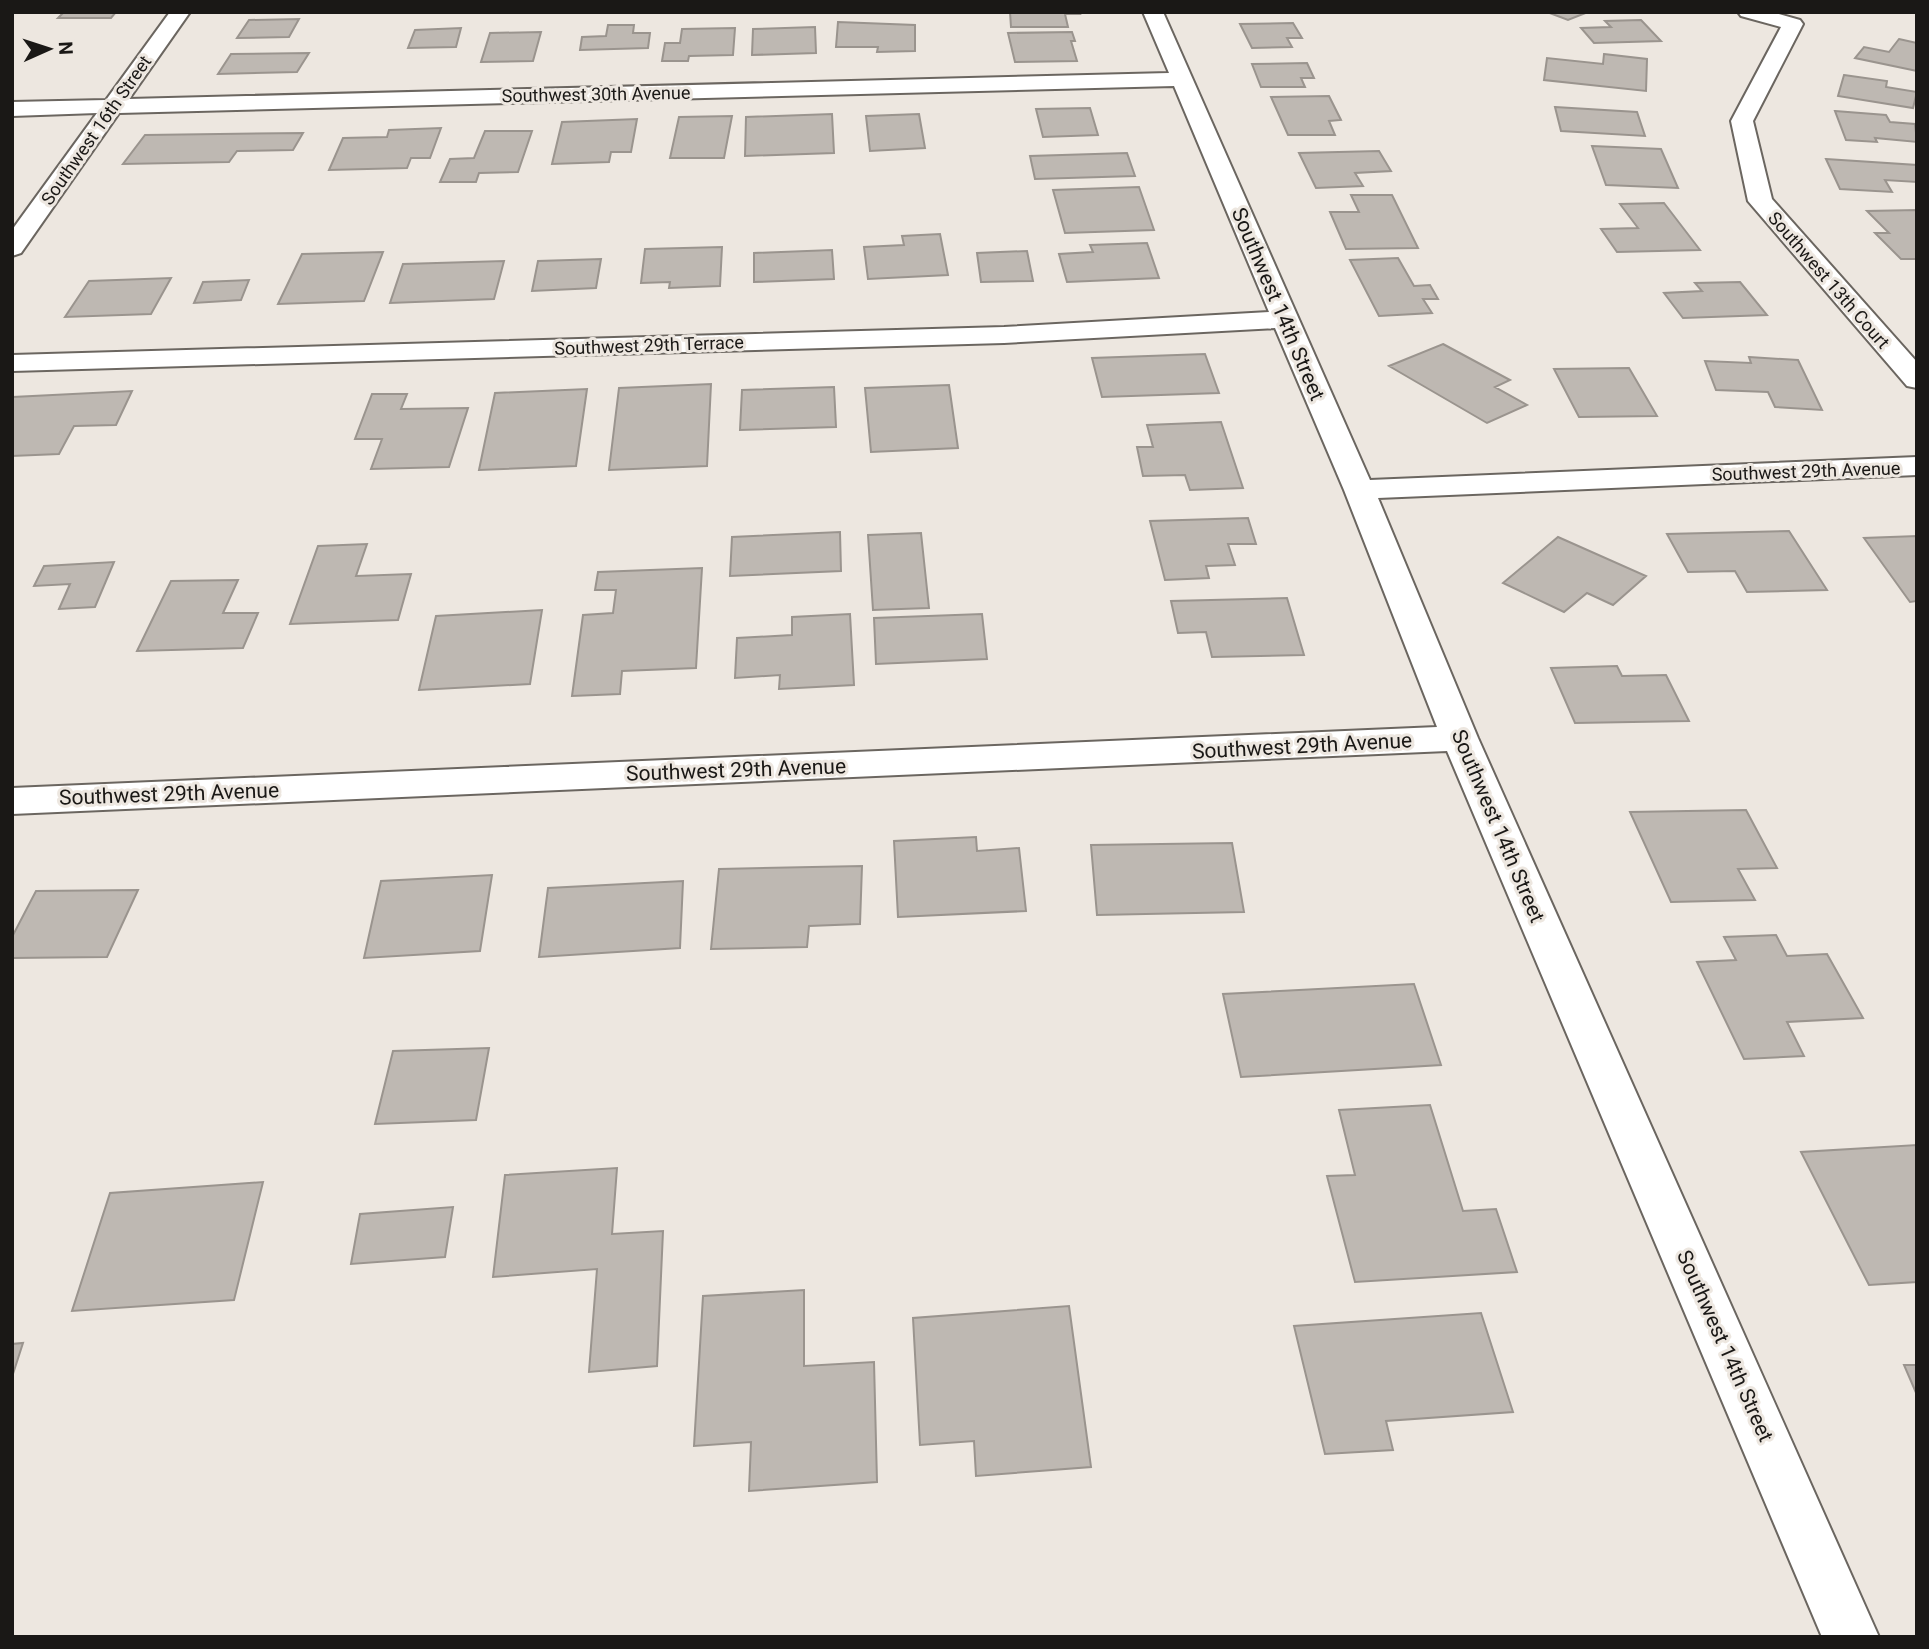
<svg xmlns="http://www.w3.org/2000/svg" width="1929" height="1649" viewBox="0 0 1929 1649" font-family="Roboto,sans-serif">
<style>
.building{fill:#beb8b2;stroke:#9a948e;stroke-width:2}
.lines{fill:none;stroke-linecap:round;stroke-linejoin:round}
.street-casing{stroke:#6b6660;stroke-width:4}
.street{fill:#fff;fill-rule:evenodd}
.labels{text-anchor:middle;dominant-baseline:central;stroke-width:6;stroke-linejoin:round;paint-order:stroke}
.far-street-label{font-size:18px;fill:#1a1816;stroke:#ede7e0}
.street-label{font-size:21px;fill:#1a1816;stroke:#ede7e0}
</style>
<rect width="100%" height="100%" fill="#ede7e0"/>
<!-- building -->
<path class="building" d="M 64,12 L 116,12 L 111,18 L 58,18 Z
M 1010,12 L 1079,12 L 1080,14 L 1065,14 L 1068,27 L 1011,27 Z
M 1547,12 L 1588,12 L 1568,20 Z
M 299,19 L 289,37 L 237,38 L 249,20 Z
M 1641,20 L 1661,41 L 1594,43 L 1581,28 L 1611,27 L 1605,21 Z
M 838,22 L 915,25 L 915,51 L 877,52 L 878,47 L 836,47 Z
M 1293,23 L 1302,38 L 1287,38 L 1292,47 L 1252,48 L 1240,24 Z
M 608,25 L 634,25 L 633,33 L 650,33 L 648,48 L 580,50 L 582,37 L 606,36 Z
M 815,27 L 816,53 L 752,55 L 753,29 Z
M 461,28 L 456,47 L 408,48 L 415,30 Z
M 735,28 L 733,55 L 689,56 L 688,61 L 662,61 L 665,43 L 680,43 L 682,29 Z
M 541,32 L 533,61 L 481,62 L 490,33 Z
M 1072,32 L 1075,41 L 1071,41 L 1077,61 L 1015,62 L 1008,33 Z
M 1899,39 L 1917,43 L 1917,71 L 1855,58 L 1864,47 L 1889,52 Z
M 309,53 L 297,72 L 218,74 L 231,54 Z
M 1604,54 L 1647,59 L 1646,91 L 1544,80 L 1547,58 L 1603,64 Z
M 1307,63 L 1314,78 L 1301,78 L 1305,87 L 1261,87 L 1252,64 Z
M 1844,75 L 1887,81 L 1886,87 L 1917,92 L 1913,108 L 1838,96 Z
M 1329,96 L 1341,120 L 1329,121 L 1335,135 L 1288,135 L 1271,97 Z
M 1555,107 L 1637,112 L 1645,136 L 1561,131 Z
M 1090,108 L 1098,135 L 1043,137 L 1036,109 Z
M 1835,111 L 1886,115 L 1890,122 L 1915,124 L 1917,142 L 1875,138 L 1877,142 L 1846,140 Z
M 832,114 L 834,153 L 745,156 L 746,117 Z
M 919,114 L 925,148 L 870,151 L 866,116 Z
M 732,116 L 724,158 L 670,158 L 679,117 Z
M 637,119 L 631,152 L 611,152 L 609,162 L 552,164 L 562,122 Z
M 441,128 L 430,158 L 411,158 L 407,168 L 329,170 L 343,138 L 387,137 L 389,130 Z
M 485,131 L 532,131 L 518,172 L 479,173 L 476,182 L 440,182 L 450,159 L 474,158 Z
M 303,133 L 293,150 L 237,151 L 229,162 L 123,164 L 145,135 Z
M 1592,146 L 1661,149 L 1678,188 L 1606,185 Z
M 1379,151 L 1391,171 L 1355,173 L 1363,186 L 1316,188 L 1299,153 Z
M 1127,153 L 1135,176 L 1035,179 L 1030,156 Z
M 1826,159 L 1917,165 L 1917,182 L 1885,180 L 1892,192 L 1840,189 Z
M 1139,187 L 1154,230 L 1065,233 L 1053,190 Z
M 1351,195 L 1392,195 L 1418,248 L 1346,249 L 1330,212 L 1359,212 Z
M 1664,203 L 1700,250 L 1617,252 L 1601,229 L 1638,228 L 1620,204 Z
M 1917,210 L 1917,259 L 1901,259 L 1875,233 L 1889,233 L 1867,211 Z
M 940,234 L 948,275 L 868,279 L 864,247 L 904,245 L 902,236 Z
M 1147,243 L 1159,278 L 1067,282 L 1059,254 L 1093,252 L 1090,245 Z
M 722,247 L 720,286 L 669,288 L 670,282 L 641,283 L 645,249 Z
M 832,250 L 834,279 L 754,282 L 754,253 Z
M 1027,251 L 1033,281 L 981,282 L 977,253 Z
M 383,252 L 364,301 L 278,304 L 302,254 Z
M 1398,258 L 1414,286 L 1430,285 L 1438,299 L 1423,299 L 1432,313 L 1379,316 L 1350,260 Z
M 601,259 L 596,288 L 532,291 L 538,261 Z
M 504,261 L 494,299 L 390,303 L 403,264 Z
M 171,278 L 151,314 L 65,317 L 89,281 Z
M 249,280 L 241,300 L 194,303 L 203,282 Z
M 1740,282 L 1767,315 L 1683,318 L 1664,293 L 1702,291 L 1695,283 Z
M 1443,344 L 1510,380 L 1495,387 L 1527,405 L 1487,423 L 1389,366 Z
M 1205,354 L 1219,393 L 1102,397 L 1092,358 Z
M 1749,357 L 1798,360 L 1822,410 L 1775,407 L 1768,392 L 1716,390 L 1705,361 L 1751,363 Z
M 1629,368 L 1657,416 L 1579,417 L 1554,369 Z
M 711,384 L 707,466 L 609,470 L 619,388 Z
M 949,385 L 958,448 L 871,452 L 865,388 Z
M 834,387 L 836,427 L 740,430 L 742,390 Z
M 587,389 L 576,466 L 479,470 L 495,393 Z
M 132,391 L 116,425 L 74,426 L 59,454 L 12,456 L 13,397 Z
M 372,394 L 407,394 L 401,409 L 468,408 L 449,467 L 371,469 L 382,439 L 355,439 Z
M 1221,422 L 1243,488 L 1190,490 L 1185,475 L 1143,476 L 1137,447 L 1153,447 L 1147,425 Z
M 1248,518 L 1256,544 L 1228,544 L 1235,565 L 1206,566 L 1209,578 L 1165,580 L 1150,521 Z
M 1789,531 L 1827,590 L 1747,592 L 1735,571 L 1688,572 L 1667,534 Z
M 840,532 L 841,571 L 730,576 L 732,537 Z
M 921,533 L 929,608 L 873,610 L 868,535 Z
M 1917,536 L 1917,601 L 1910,602 L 1864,538 Z
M 1558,537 L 1646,576 L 1613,605 L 1587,593 L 1564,612 L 1503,583 Z
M 367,544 L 356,576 L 411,574 L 398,620 L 290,624 L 318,546 Z
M 114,562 L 95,607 L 59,609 L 70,584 L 34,586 L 44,566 Z
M 702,568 L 696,668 L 622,671 L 620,694 L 572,696 L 583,615 L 613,613 L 616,590 L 595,590 L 598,572 Z
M 238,580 L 223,613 L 258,613 L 243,648 L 137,651 L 171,581 Z
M 1287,598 L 1304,655 L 1212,657 L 1206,632 L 1178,633 L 1171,601 Z
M 542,610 L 530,684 L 419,690 L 436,616 Z
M 850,614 L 854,685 L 779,689 L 780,675 L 735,678 L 737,638 L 792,635 L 792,617 Z
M 982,614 L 987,659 L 876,664 L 874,618 Z
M 1617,666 L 1622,676 L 1666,675 L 1689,721 L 1575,723 L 1551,668 Z
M 1746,810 L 1777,868 L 1738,869 L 1755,900 L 1671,902 L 1630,812 Z
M 976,837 L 977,851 L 1019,848 L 1026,911 L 898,917 L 894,841 Z
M 1232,843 L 1244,912 L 1097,915 L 1091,845 Z
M 862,866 L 860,924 L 809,926 L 807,947 L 711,949 L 719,869 Z
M 492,875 L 480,951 L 364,958 L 381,881 Z
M 683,881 L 680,948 L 539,957 L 548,888 Z
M 138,890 L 107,957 L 12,958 L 12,937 L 36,891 Z
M 1776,935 L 1787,956 L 1827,954 L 1863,1018 L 1787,1022 L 1804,1056 L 1744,1059 L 1697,962 L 1736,960 L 1724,937 Z
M 1414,984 L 1441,1065 L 1241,1077 L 1223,994 Z
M 489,1048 L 476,1120 L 375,1124 L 393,1051 Z
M 1430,1105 L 1463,1211 L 1496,1209 L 1517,1272 L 1355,1282 L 1327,1176 L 1355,1175 L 1339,1110 Z
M 1917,1145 L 1917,1282 L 1869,1285 L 1801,1152 Z
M 617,1168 L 612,1234 L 663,1231 L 657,1366 L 589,1372 L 597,1269 L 493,1277 L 505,1175 Z
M 263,1182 L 234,1300 L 72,1311 L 110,1193 Z
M 453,1207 L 445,1257 L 351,1264 L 360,1214 Z
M 804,1290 L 804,1366 L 874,1362 L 877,1482 L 749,1491 L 751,1442 L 694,1446 L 703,1296 Z
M 1069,1306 L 1091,1467 L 976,1476 L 974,1441 L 920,1445 L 913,1318 Z
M 1481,1313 L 1513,1412 L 1386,1421 L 1393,1450 L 1325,1454 L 1294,1326 Z
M 23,1343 L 12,1377 L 12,1344 Z
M 1904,1365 L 1917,1365 L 1917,1395 Z"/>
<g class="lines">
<defs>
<path id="street" d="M 170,12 L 190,12 L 129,99 L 1169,73 L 1143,12 L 1163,12 L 1370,480 L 1917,457 L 1917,475 L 1378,498 L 1478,738 L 1879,1637 L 1822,1637 L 1447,751 L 12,814 L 12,788 L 1437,727 L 1344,490 L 1275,328 L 1004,343 L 12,371 L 12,355 L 1004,327 L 1269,312 L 1174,86 L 119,113 L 21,253 L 12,256 L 12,230 L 97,113 L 12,116 L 12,102 L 106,100 Z
M 1738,12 L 1772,12 L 1800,20 L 1803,24 L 1753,121 L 1772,199 L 1917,362 L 1917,388 L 1907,386 L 1748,201 L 1731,121 L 1781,27 L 1741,16 Z"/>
</defs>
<!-- street casing -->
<use href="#street" class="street-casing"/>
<!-- street -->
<use href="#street" class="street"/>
</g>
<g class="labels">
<!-- far-street labels -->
<g class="far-street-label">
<text transform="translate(596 94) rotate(-1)">Southwest 30th Avenue</text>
<text transform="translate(96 130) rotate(-55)">Southwest 16th Street</text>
<text transform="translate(1829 280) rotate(49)">Southwest 13th Court</text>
<text transform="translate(649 345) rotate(-2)">Southwest 29th Terrace</text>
<text transform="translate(1806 471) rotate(-2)">Southwest 29th Avenue</text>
</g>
<!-- street labels -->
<g class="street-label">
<text transform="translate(1278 304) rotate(67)">Southwest 14th Street</text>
<text transform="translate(1302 746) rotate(-3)">Southwest 29th Avenue</text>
<text transform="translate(736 770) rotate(-2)">Southwest 29th Avenue</text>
<text transform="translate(169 794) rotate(-2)">Southwest 29th Avenue</text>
<text transform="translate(1498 826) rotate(67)">Southwest 14th Street</text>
<text transform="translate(1725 1346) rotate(66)">Southwest 14th Street</text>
</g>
</g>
<!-- border -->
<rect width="1929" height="1649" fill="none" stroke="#1a1816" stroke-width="28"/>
<!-- north arrow -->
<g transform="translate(49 49) rotate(87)" stroke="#ede7e0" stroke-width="5" paint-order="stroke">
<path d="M0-5L12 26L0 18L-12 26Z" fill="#1a1816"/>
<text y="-10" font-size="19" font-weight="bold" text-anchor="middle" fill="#1a1816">N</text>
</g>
</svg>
